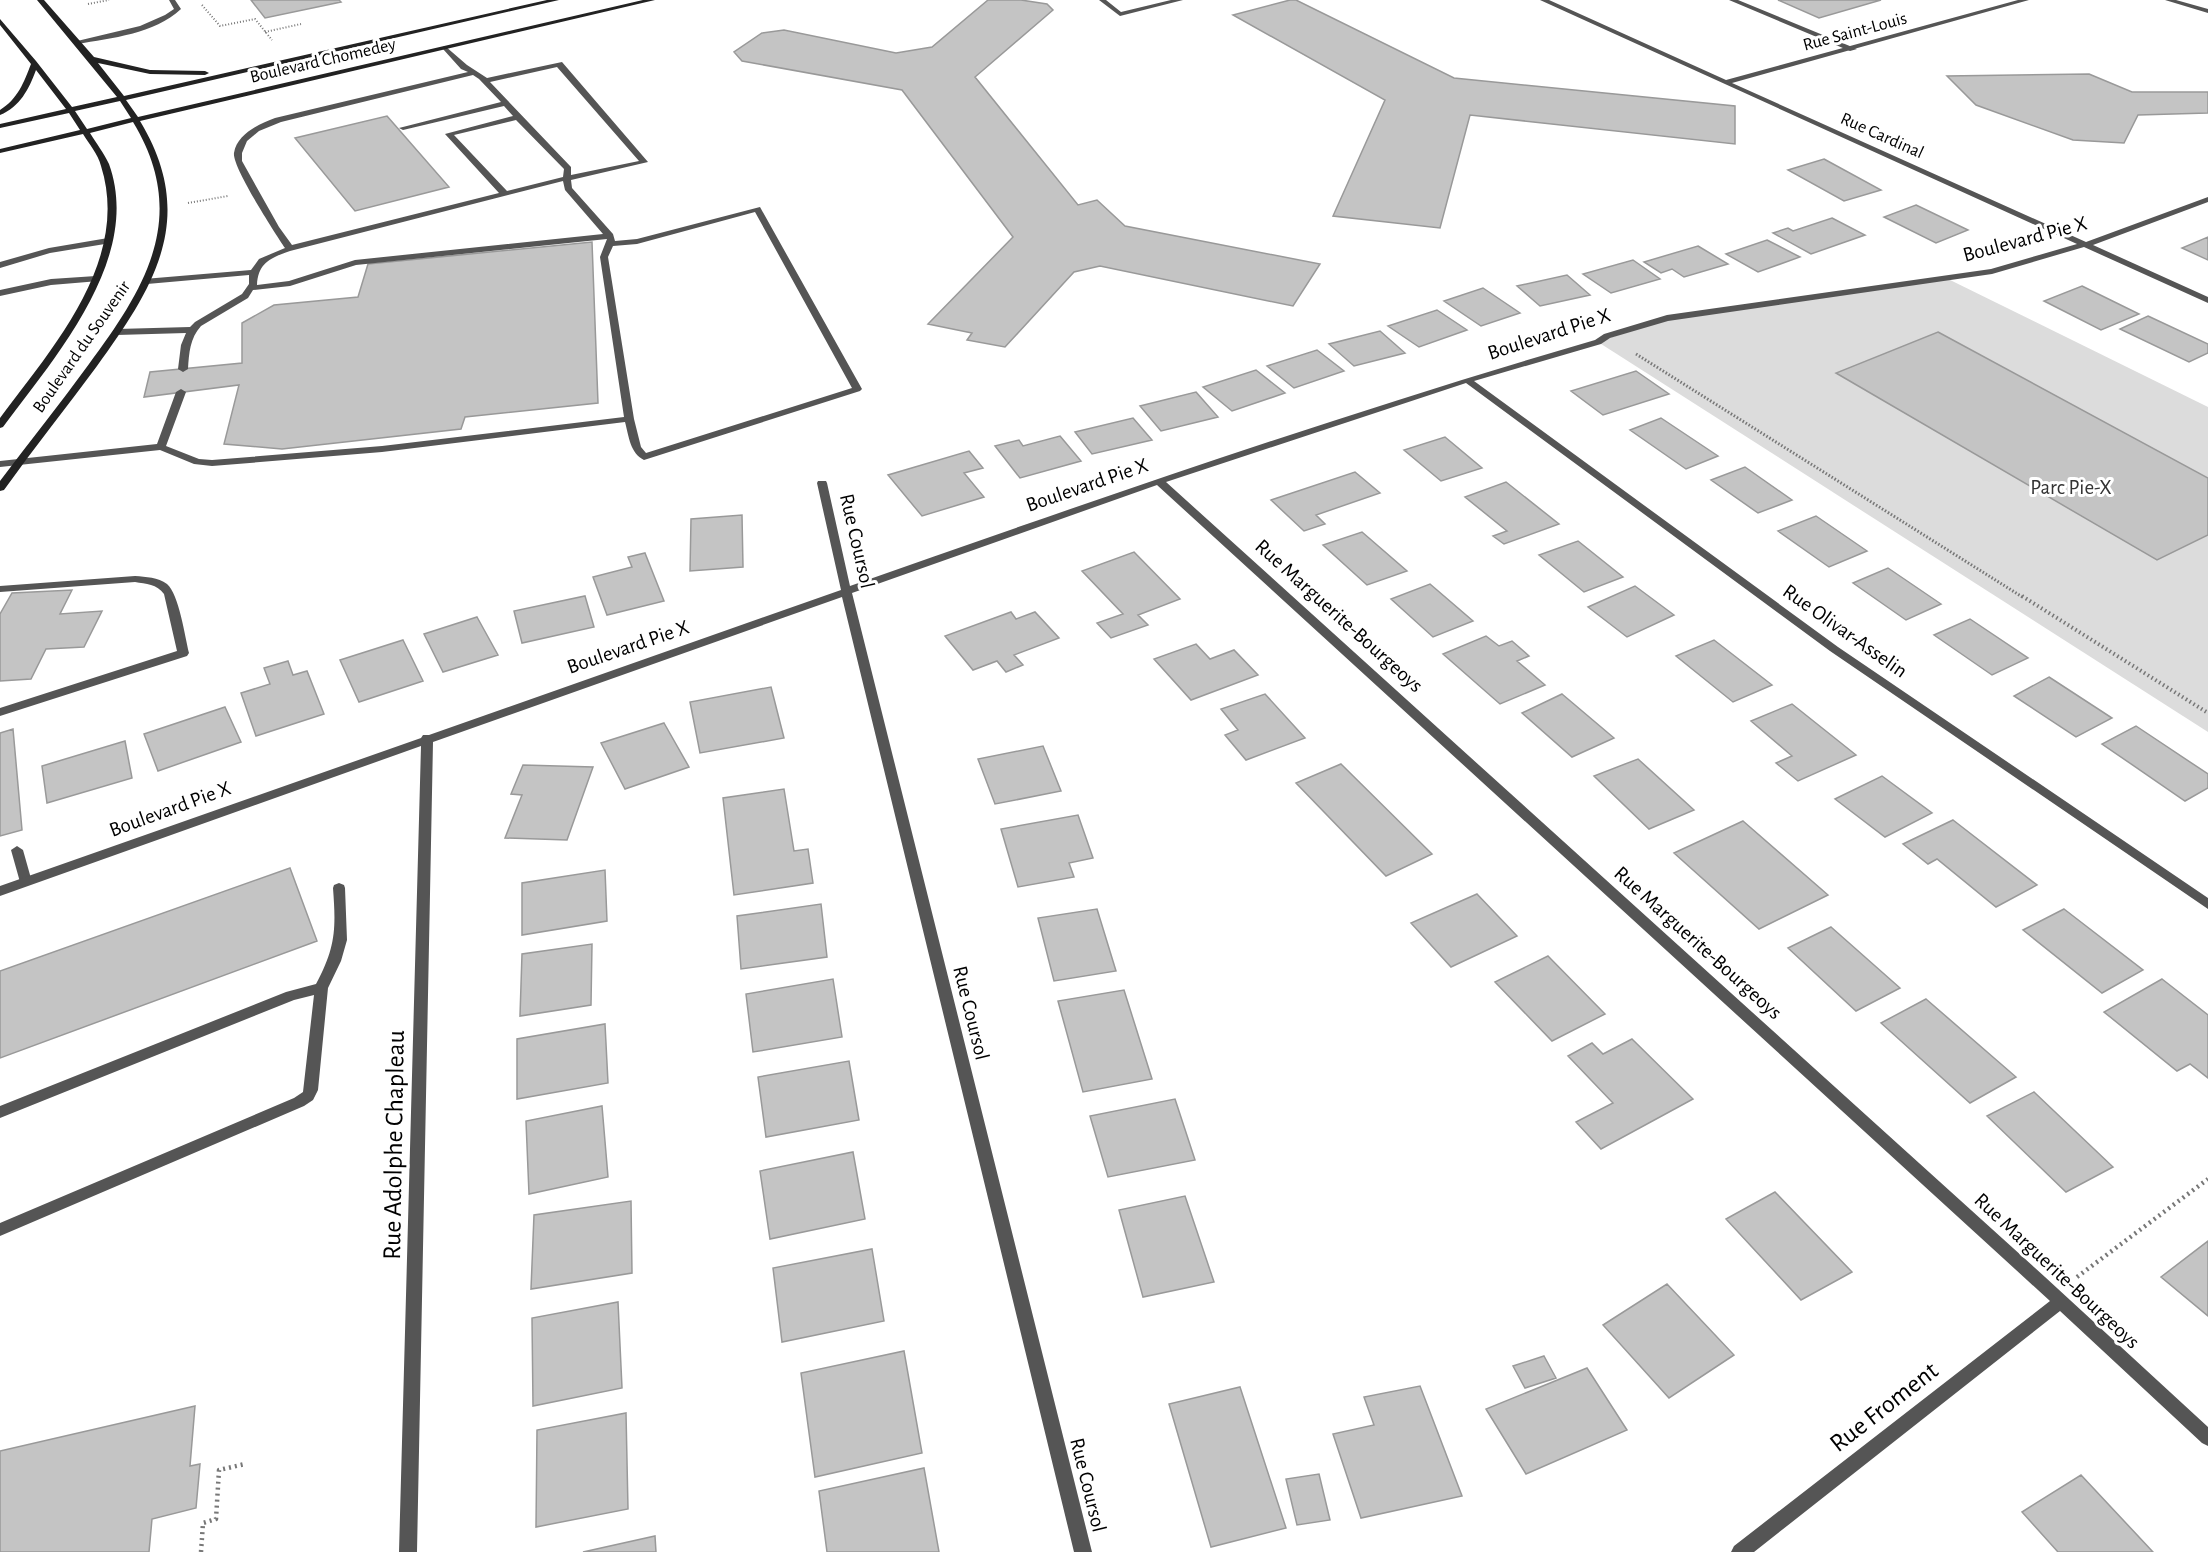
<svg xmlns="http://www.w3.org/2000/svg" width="2208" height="1552" viewBox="0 0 2208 1552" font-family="'Alegreya Sans',sans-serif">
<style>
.green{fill:#dcdcdc}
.building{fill:#c4c4c4;stroke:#999;stroke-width:1.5}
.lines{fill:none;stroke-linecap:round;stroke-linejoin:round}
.path-far3{stroke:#777;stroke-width:2;stroke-dasharray:1 2;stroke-linecap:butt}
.path-far2{stroke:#777;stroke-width:3;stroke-dasharray:1.5 2;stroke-linecap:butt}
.path-far1{stroke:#777;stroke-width:4;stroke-dasharray:1.5 3;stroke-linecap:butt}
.path{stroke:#777;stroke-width:4.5;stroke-dasharray:2 4;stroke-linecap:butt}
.lane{fill:#555;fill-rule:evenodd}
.street{fill:#555;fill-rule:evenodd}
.secondary{fill:#222;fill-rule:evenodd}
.labels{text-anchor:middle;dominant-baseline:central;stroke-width:6;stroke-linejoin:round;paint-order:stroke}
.far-street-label{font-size:18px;fill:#000;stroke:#fff}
.street-label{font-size:21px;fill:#000;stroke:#fff}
.park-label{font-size:21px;fill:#333;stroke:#fff}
.near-street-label{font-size:26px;fill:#000;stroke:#fff}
</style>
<rect width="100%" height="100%" fill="#fff"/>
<!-- green -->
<path class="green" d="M 1946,278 L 2208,407 L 2208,732 L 1598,342 L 1667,318 Z"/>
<!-- building -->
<path class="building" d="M 251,0 L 339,0 L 341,2 L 265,18 Z
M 988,0 L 1021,0 L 1047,4 L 1053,10 L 975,77 L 1078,205 L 1097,200 L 1125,226 L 1320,264 L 1293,306 L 1100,266 L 1074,272 L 1005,347 L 967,340 L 972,333 L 928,324 L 1013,237 L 902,90 L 742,61 L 734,52 L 762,33 L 784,30 L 896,53 L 932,47 Z
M 1290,0 L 1296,0 L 1454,78 L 1735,106 L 1735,144 L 1470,115 L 1440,228 L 1333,216 L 1385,100 L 1233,15 Z
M 1778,0 L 1881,0 L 1819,18 Z
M 2089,74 L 2132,92 L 2208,92 L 2208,113 L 2138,115 L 2124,143 L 2073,140 L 1976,105 L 1947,76 Z
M 387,116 L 449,187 L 355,211 L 295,138 Z
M 1824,159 L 1881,190 L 1844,201 L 1788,170 Z
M 1916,205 L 1968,230 L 1936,243 L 1884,217 Z
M 1832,218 L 1865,235 L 1811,254 L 1773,233 L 1788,228 L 1793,231 Z
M 2208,237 L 2208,260 L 2182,248 Z
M 1767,240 L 1800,257 L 1758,272 L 1726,254 Z
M 592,242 L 598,403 L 465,417 L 461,429 L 282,449 L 224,444 L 239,385 L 144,397 L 150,372 L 242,363 L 242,323 L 274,305 L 358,297 L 368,264 Z
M 1698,246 L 1728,264 L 1684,277 L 1672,269 L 1661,273 L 1644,262 Z
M 1633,260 L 1660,279 L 1611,293 L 1583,274 Z
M 1567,275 L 1590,295 L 1540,306 L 1517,286 Z
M 2082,286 L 2139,314 L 2101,330 L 2044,301 Z
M 1483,288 L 1520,313 L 1481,326 L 1444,301 Z
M 1437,310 L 1467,330 L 1419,347 L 1388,326 Z
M 2148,316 L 2208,344 L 2208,353 L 2189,362 L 2120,329 Z
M 1380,331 L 1405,353 L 1354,366 L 1329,344 Z
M 1938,332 L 2208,478 L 2208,535 L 2157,560 L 1836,373 Z
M 1317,350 L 1344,371 L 1294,388 L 1267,366 Z
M 1256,370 L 1285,393 L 1232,411 L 1203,387 Z
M 1636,371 L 1669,394 L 1603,415 L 1571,391 Z
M 1196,392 L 1218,417 L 1161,431 L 1140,406 Z
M 1133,418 L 1152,440 L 1092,454 L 1075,432 Z
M 1661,418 L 1718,456 L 1686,469 L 1630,430 Z
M 1060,436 L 1081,461 L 1020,478 L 995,446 L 1019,440 L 1023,446 Z
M 1445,437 L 1482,468 L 1441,481 L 1404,450 Z
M 969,451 L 983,468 L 964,473 L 984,497 L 922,516 L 888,475 Z
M 1745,467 L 1792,500 L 1758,513 L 1711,480 Z
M 1355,472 L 1380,493 L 1316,515 L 1325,524 L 1304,531 L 1271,500 Z
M 1506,482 L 1559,524 L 1504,544 L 1493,536 L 1507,531 L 1465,497 Z
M 742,515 L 743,567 L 690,571 L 691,519 Z
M 1816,516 L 1867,551 L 1829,567 L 1778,531 Z
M 1362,532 L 1407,571 L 1367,585 L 1323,545 Z
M 1578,541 L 1623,577 L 1584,592 L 1539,555 Z
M 1134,552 L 1180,599 L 1138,615 L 1148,625 L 1111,638 L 1097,623 L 1123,614 L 1082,571 Z
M 645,553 L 664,601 L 607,615 L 593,577 L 632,567 L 628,557 Z
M 1888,568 L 1941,604 L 1906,620 L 1853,583 Z
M 1430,584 L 1473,621 L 1433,637 L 1391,599 Z
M 1635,586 L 1674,615 L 1627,637 L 1588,607 Z
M 72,590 L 60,614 L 102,611 L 84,647 L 46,649 L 31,679 L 0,681 L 0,614 L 12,593 Z
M 585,596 L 594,627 L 522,643 L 514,611 Z
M 1011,612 L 1016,619 L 1035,612 L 1059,638 L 1014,655 L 1023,665 L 1006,672 L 997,661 L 973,670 L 945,636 Z
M 477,617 L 498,655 L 443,672 L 424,634 Z
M 1970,619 L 2028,658 L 1992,675 L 1934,635 Z
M 1486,636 L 1499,646 L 1512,641 L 1529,656 L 1517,661 L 1545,685 L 1500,704 L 1443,654 Z
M 403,640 L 423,681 L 359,702 L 340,660 Z
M 1714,640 L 1772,685 L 1733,702 L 1676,656 Z
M 1196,644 L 1210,659 L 1234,650 L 1258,675 L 1191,700 L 1154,659 Z
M 288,661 L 293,675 L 307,671 L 324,714 L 256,736 L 241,693 L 270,684 L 264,668 Z
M 2049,677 L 2112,718 L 2076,737 L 2014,696 Z
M 771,687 L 784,738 L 700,753 L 690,702 Z
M 1265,694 L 1305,738 L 1246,760 L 1225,735 L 1238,730 L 1221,709 Z
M 1562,694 L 1614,738 L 1572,757 L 1522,713 Z
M 1792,704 L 1856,755 L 1798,781 L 1776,763 L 1792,756 L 1751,721 Z
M 225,707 L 241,742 L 158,771 L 144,734 Z
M 664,723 L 689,767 L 625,789 L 601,743 Z
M 2136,726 L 2208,774 L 2208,788 L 2185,801 L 2102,744 Z
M 13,729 L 22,830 L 0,836 L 0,733 Z
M 125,741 L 132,778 L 47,803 L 42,766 Z
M 1043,746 L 1061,791 L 995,804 L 978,759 Z
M 1638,759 L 1694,810 L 1649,829 L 1594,776 Z
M 1341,764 L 1432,854 L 1386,876 L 1296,783 Z
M 523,765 L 593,767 L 567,840 L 505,838 L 522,795 L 511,794 Z
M 1882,776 L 1932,813 L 1885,837 L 1835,799 Z
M 784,789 L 794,851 L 808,849 L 813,883 L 734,895 L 723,798 Z
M 1078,815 L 1093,858 L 1069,863 L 1074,877 L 1018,887 L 1001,829 Z
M 1953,820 L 2037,885 L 1996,907 L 1937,859 L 1928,864 L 1903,844 Z
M 1743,821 L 1828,895 L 1759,929 L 1674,853 Z
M 290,868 L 317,941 L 0,1058 L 0,971 Z
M 605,870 L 607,921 L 522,935 L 522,883 Z
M 1477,894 L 1517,936 L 1451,967 L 1411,923 Z
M 821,904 L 827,957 L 741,969 L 737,916 Z
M 1097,909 L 1116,971 L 1054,981 L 1038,918 Z
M 2064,909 L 2143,970 L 2102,993 L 2023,930 Z
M 1831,927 L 1900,988 L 1856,1011 L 1788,948 Z
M 592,944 L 591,1005 L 520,1016 L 522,954 Z
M 1548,956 L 1605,1014 L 1552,1041 L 1495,982 Z
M 833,979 L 842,1037 L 753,1052 L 746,994 Z
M 2162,979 L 2208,1015 L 2208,1078 L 2190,1064 L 2177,1071 L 2104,1012 Z
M 1124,990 L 1152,1079 L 1083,1092 L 1058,1001 Z
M 1926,999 L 2016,1077 L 1970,1103 L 1881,1023 Z
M 605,1024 L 608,1083 L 517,1099 L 517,1039 Z
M 1632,1039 L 1693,1099 L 1601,1149 L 1576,1122 L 1613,1103 L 1568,1056 L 1592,1043 L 1603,1054 Z
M 849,1061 L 859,1120 L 766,1137 L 758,1077 Z
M 2034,1092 L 2113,1167 L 2066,1192 L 1987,1116 Z
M 1175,1099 L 1195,1160 L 1108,1177 L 1090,1116 Z
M 602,1106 L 608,1177 L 529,1194 L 526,1121 Z
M 853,1152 L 865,1219 L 770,1239 L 760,1171 Z
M 1775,1192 L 1852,1272 L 1801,1300 L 1726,1219 Z
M 1185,1196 L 1214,1282 L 1143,1297 L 1119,1210 Z
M 631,1201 L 632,1273 L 531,1289 L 534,1215 Z
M 2208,1241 L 2208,1316 L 2161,1277 Z
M 872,1249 L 884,1321 L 782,1342 L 773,1268 Z
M 1667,1284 L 1734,1355 L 1669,1398 L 1603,1325 Z
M 618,1302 L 622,1388 L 533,1406 L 532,1318 Z
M 904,1351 L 922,1453 L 815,1477 L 801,1373 Z
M 1544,1356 L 1556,1378 L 1525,1388 L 1513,1366 Z
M 1587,1368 L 1627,1430 L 1526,1474 L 1486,1409 Z
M 1420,1386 L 1462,1496 L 1361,1518 L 1333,1434 L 1374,1425 L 1364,1397 Z
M 1240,1387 L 1286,1528 L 1211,1547 L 1169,1404 Z
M 195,1406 L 190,1466 L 200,1464 L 196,1508 L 152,1519 L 149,1552 L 0,1552 L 0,1451 Z
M 626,1413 L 628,1509 L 536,1527 L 537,1430 Z
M 924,1468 L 939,1552 L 827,1552 L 819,1491 Z
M 1319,1474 L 1330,1520 L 1297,1525 L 1286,1479 Z
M 2081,1475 L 2153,1552 L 2058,1552 L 2022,1512 Z
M 655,1536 L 656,1552 L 583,1552 Z"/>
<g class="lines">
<!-- path-far3 -->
<path class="path-far3" d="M 88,4 L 109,0
M 202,5 L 220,26 L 255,19 L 272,40
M 265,32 L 301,24
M 188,203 L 228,196"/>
<!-- path-far2 -->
<path class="path-far2" d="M 1636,354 L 2024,598"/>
<!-- path-far1 -->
<path class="path-far1" d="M 2022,596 L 2208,713"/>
<!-- path -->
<path class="path" d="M 2077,1277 L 2208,1179
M 201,1552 L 203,1523 L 216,1519 L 219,1470 L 245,1464"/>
<!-- lane -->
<path class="lane" d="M 169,0 L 175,0 L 181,9 C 154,34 112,38 77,44 L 73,42 L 140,26 L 165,15 L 174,9 Z
M 1099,0 L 1106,0 L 1121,12 L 1171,0 L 1183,0 L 1120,16 Z
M 1729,0 L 1738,0 L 1857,49 L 1850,51 Z
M 445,46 L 467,65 L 487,78 L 562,62 L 648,162 L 571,180 L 572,188 L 613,234 L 615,241 L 637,239 L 760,207 L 862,389 L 860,391 L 644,460 C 630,453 629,437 625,422 L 382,452 L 212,466 L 194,464 L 160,450 L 0,467 L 0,461 L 157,444 L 176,392 L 181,389 L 186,392 L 166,446 L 199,459 L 212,460 L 382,446 L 624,417 L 600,257 L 607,239 L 356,265 L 290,286 L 253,290 L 248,298 L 201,326 C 190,338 189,353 188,369 L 183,372 L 178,369 L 181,345 L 186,333 L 117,335 L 113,332 L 117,329 L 190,327 L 195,322 L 242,294 L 249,284 L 249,275 L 147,284 L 144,283 L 144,279 L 251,270 L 259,259 L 285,248 C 275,233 232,167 234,153 C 237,134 259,124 275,118 L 468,72 L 461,69 L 443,49 L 443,47 ZM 557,67 L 639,161 L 571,175 L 571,167 L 490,82 ZM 473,75 L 479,79 L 501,102 L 399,128 L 403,130 L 504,106 L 513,116 L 445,134 L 499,193 L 292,245 L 279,227 L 242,161 L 242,153 L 247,141 L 259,131 L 281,122 ZM 516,120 L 564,169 L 563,177 L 507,191 L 454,135 ZM 563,181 L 565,190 L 603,234 L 355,260 L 289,281 L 257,285 C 258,263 270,258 290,251 ZM 755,212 L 852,388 L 646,453 L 641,447 L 634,419 L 608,257 L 613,246 L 637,244 Z
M 108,238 L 112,241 L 111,243 L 50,253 L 0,268 L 0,262 L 49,248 Z
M 96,276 L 100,279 L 99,281 L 51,285 L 0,296 L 0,290 L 51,279 Z
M 135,576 C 146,577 158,577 167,584 C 179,594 185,637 189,653 L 187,656 L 0,716 L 0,708 L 177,651 L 164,594 C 157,584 146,584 135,582 L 0,592 L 0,586 Z
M 17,846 L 23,850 L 32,882 L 30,885 L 22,885 L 20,882 L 11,850 Z
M 339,883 L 344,885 L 345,888 L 347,940 L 341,961 L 328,988 L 318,1090 L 313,1100 L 304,1106 L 0,1236 L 0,1223 L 294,1098 L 303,1092 L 314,995 L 294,1000 L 0,1118 L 0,1106 L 286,992 L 316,984 C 336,947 336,928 333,888 L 334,885 Z"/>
<!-- street -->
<path class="street" d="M 1540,0 L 1549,0 L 1726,80 L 2018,0 L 2029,0 L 1732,83 L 2086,242 L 2208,197 L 2208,202 L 2093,245 L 2208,297 L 2208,303 L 2084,247 L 1992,274 L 1668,321 L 1610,338 L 1601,344 L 1474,381 L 1838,647 L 2208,898 L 2208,909 L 1830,651 L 1466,383 L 1166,482 L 2045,1277 L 2208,1427 L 2208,1446 L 2202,1443 L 2060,1311 L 1754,1552 L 1731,1552 L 1734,1546 L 2050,1301 L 1157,485 L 852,593 L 1092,1552 L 1074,1552 L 842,597 L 433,742 L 417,1552 L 399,1552 L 421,746 L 0,896 L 0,886 L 421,738 L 423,735 L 429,735 L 841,590 L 817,483 L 818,481 L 826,481 L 827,483 L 850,586 C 1097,499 1344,413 1595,340 L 1604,334 L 1667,315 L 1991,269 L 2077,244 Z
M 2165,0 L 2176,0 L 2208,9 L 2208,13 Z"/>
<!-- secondary -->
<path class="secondary" d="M 37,0 L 44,0 L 94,57 L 150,70 L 205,71 L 209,73 L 205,75 L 150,74 L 98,63 L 124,96 L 547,0 L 559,0 L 126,100 L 138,117 L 643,0 L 655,0 L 140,121 C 198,217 155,286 97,366 C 66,408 34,448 4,490 L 0,491 L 0,481 C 29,442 60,404 89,364 C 146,287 190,216 133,122 L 90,133 C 96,143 104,153 109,164 C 143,258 55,357 3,427 L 0,428 L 0,418 C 52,348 131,261 101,166 C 98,154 89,144 83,134 L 0,153 L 0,149 L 80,130 L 69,113 L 0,128 L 0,124 L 66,109 L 36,70 C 29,89 20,107 0,115 L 0,110 C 18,99 24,82 31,64 L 0,25 L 0,19 L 36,61 L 72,107 L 117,97 ZM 120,101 L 131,118 L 87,129 L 75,111 Z"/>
</g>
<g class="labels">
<!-- far-street labels -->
<g class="far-street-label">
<text transform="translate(1855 32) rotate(-15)">Rue Saint-Louis</text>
<text transform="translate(323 61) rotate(-13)">Boulevard Chomedey</text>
<text transform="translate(1882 136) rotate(24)">Rue Cardinal</text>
<text transform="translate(82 347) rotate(-55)">Boulevard du Souvenir</text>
</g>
<!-- street labels -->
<g class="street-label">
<text transform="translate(2025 239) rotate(-15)">Boulevard Pie X</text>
<text transform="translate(1549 334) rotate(-18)">Boulevard Pie X</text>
<text transform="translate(1087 485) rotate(-19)">Boulevard Pie X</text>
<text transform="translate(857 541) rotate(77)">Rue Coursol</text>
<text transform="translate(1339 616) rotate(42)">Rue Marguerite-Bourgeoys</text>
<text transform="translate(1845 631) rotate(35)">Rue Olivar-Asselin</text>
<text transform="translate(628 647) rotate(-19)">Boulevard Pie X</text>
<text transform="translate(170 809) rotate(-20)">Boulevard Pie X</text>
<text transform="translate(1698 943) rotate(42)">Rue Marguerite-Bourgeoys</text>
<text transform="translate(971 1013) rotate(76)">Rue Coursol</text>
<text transform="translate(2057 1271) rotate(43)">Rue Marguerite-Bourgeoys</text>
<text transform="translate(1088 1485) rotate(76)">Rue Coursol</text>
</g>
<!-- park labels -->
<g class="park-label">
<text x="2071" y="487">Parc Pie-X</text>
</g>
<!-- near-street labels -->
<g class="near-street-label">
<text transform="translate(394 1145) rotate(-89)">Rue Adolphe Chapleau</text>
<text transform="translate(1884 1407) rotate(-38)">Rue Froment</text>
</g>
</g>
</svg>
